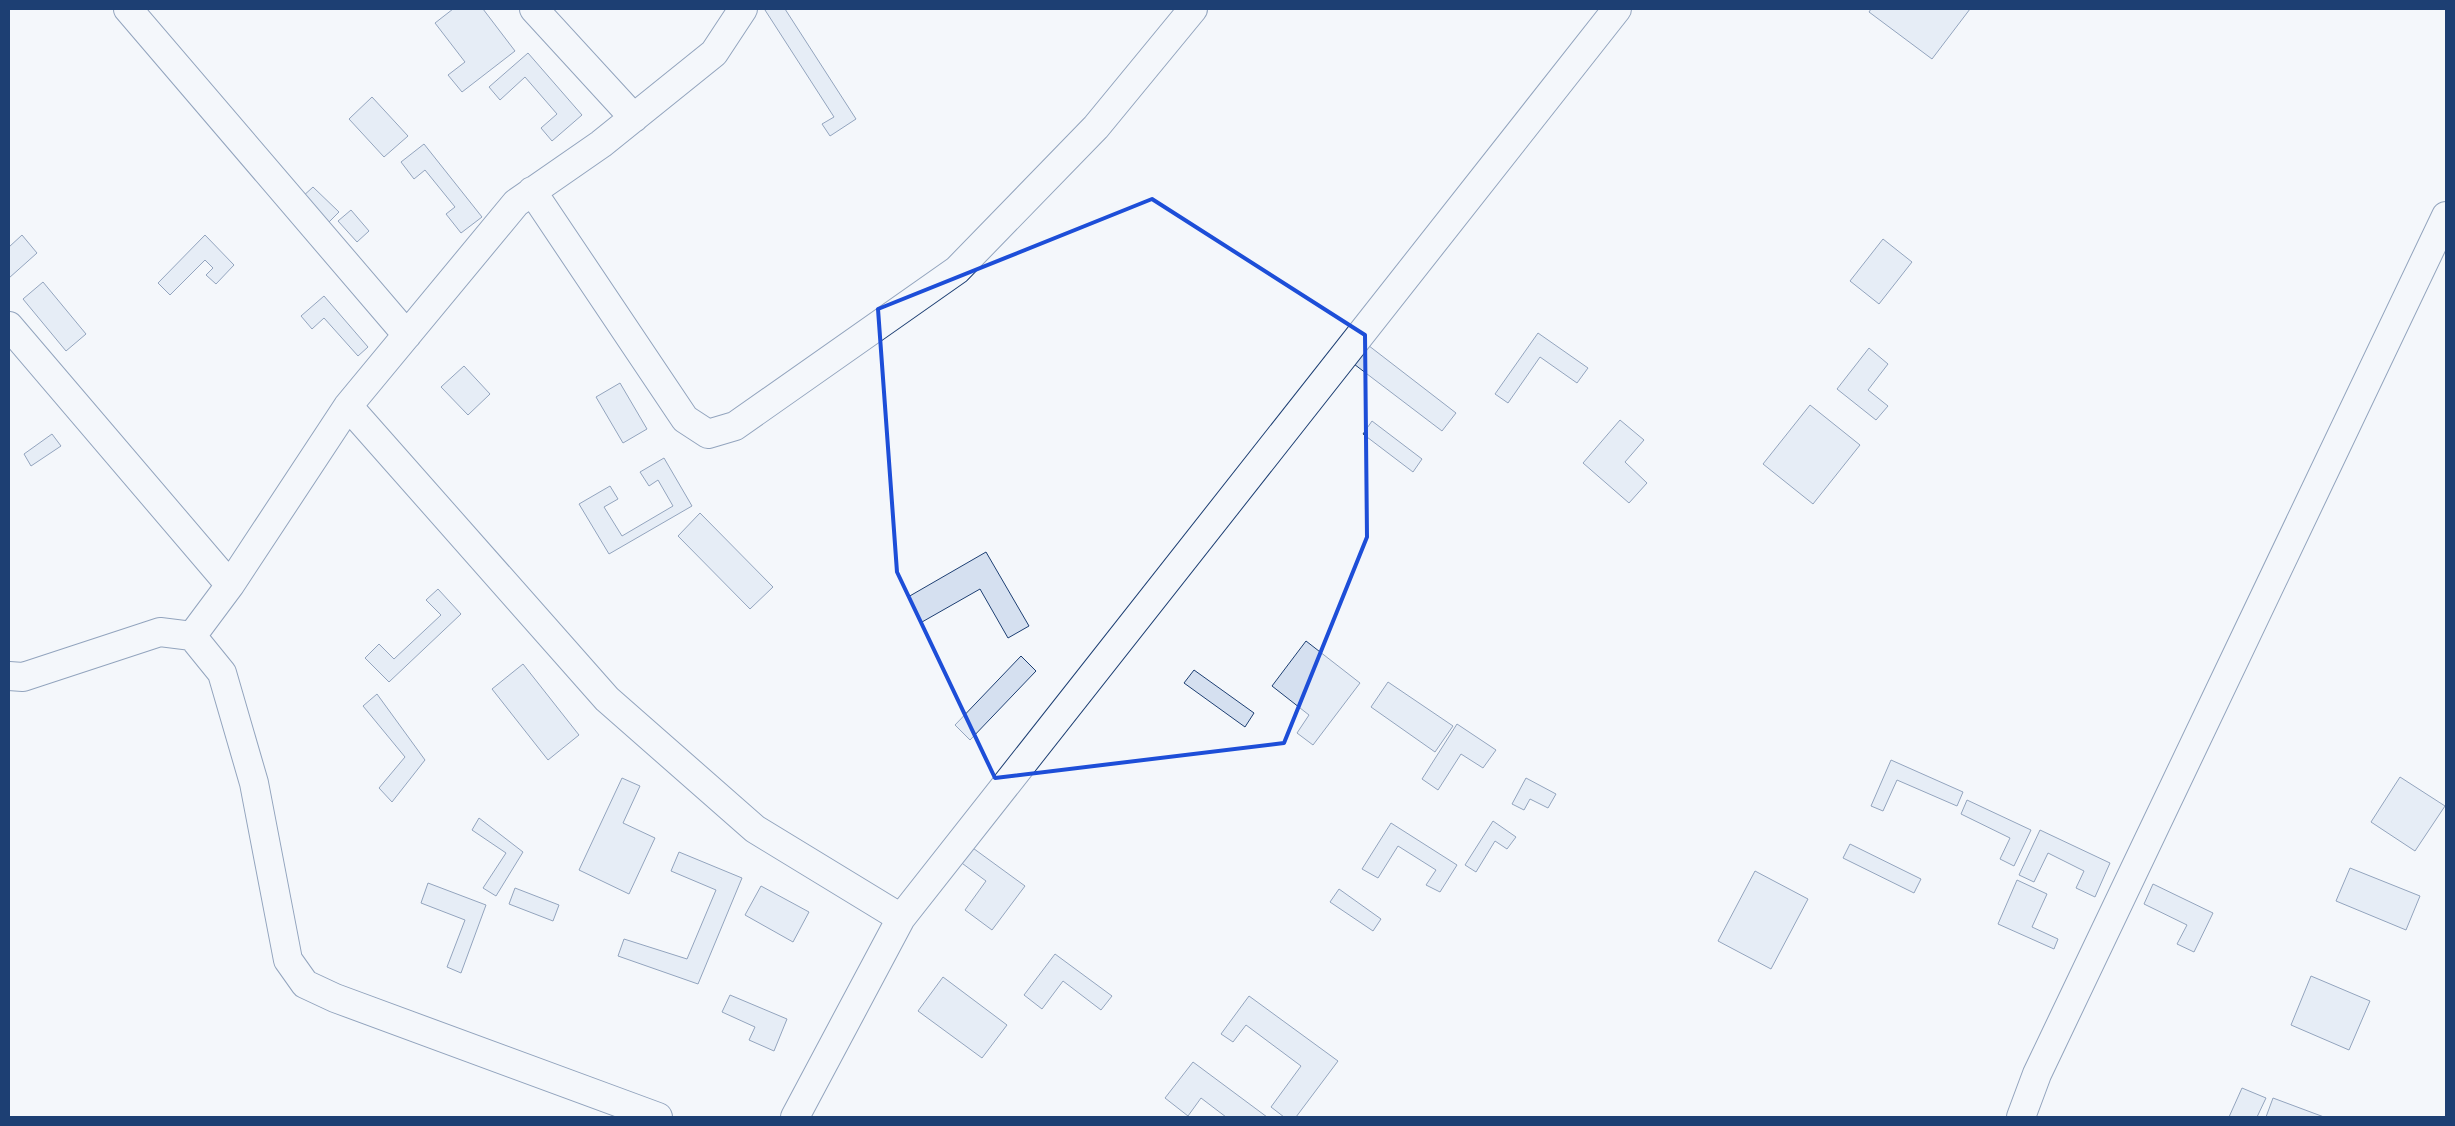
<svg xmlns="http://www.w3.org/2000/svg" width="2455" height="1126" viewBox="0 0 2455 1126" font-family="Georgia,serif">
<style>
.building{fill:#d5e0f0;stroke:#1d3f73}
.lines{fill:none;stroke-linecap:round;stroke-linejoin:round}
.street-casing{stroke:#1d3f73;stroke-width:30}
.street{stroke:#f4f7fb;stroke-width:28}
.marked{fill:none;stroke:#1d4ed8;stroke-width:4;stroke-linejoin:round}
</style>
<rect width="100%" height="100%" fill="#f4f7fb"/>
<!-- building -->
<path class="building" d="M 453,9 L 483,9 L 515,51 L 462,92 L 448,75 L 465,62 L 435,23 Z
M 767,9 L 785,9 L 856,119 L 830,136 L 822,124 L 834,117 L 765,10 Z
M 1871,9 L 1970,9 L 1932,59 L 1869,12 Z
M 528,53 L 582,115 L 552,141 L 541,128 L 557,114 L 525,77 L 500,100 L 489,87 Z
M 372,97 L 408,136 L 384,157 L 349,119 Z
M 424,144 L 482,217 L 461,233 L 446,214 L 455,207 L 425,170 L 414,179 L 401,162 Z
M 313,187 L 339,212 L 327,224 L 301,198 Z
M 351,210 L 369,231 L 357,242 L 338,221 Z
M 22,235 L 37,253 L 9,278 L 9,247 Z
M 205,235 L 234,265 L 216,284 L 206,275 L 213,268 L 205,260 L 170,295 L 158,283 Z
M 1883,239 L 1912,262 L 1879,304 L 1850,281 Z
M 43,282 L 86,334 L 66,351 L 23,299 Z
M 324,296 L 368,347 L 358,356 L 324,318 L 312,329 L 301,316 Z
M 1538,333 L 1588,368 L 1577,383 L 1540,357 L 1508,403 L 1495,394 Z
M 1364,342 L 1456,413 L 1442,431 L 1350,361 Z
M 1869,348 L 1888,364 L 1868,390 L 1888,406 L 1876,420 L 1837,389 Z
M 464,366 L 490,394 L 468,415 L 441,387 Z
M 620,383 L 647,429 L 623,443 L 596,397 Z
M 1810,405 L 1860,445 L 1813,504 L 1763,464 Z
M 1620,420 L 1644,440 L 1625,462 L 1647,483 L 1629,503 L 1583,463 Z
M 1372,421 L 1422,459 L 1413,472 L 1363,434 Z
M 52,434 L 61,446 L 31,466 L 24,454 Z
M 664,458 L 692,506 L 609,554 L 579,504 L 610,486 L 618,499 L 604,507 L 622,536 L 673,506 L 658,480 L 649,486 L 640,472 Z
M 700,513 L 773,587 L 750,609 L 678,536 Z
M 986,552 L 1029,626 L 1008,638 L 980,589 L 922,622 L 908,597 Z
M 438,589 L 461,614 L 389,682 L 365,658 L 379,644 L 394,659 L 441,615 L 426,600 Z
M 1306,641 L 1360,683 L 1313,745 L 1297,733 L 1309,715 L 1272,686 Z
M 1021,656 L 1036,671 L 970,740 L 955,725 Z
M 523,664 L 579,735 L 548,760 L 492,689 Z
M 1194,670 L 1254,713 L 1245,727 L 1184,683 Z
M 1388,682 L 1453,726 L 1435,752 L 1371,707 Z
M 377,694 L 425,760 L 392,802 L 379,788 L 405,757 L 363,706 Z
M 1457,724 L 1496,750 L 1483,768 L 1461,754 L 1438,790 L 1422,779 Z
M 1891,760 L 1963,792 L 1957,806 L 1897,780 L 1883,811 L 1871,806 Z
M 2400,777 L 2445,806 L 2415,851 L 2371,822 Z
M 622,778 L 640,786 L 623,823 L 655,838 L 629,894 L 579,870 Z
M 1526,778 L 1556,794 L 1548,808 L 1530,799 L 1524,810 L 1512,804 Z
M 1967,800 L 2031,830 L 2014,866 L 2000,859 L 2010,838 L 1961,814 Z
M 479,818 L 523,852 L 496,896 L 483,888 L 506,853 L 472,830 Z
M 1493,821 L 1516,837 L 1507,849 L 1495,841 L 1476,872 L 1465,865 Z
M 1391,823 L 1457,865 L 1440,892 L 1426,885 L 1436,870 L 1398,846 L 1378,878 L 1362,869 Z
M 2040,830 L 2110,863 L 2095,897 L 2076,888 L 2084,871 L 2048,853 L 2034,882 L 2019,875 Z
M 966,843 L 1025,886 L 992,930 L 965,910 L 986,881 L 955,858 Z
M 1850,844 L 1921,879 L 1914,893 L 1843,858 Z
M 679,852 L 742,878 L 698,984 L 618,956 L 624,939 L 687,959 L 716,890 L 671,871 Z
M 2350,868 L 2420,896 L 2406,930 L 2336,901 Z
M 1755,871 L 1808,899 L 1771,969 L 1718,941 Z
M 2017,880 L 2047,894 L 2032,927 L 2058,939 L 2054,949 L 1998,924 Z
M 428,883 L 486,905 L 461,973 L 447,967 L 465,920 L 421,903 Z
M 2153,884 L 2213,913 L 2194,952 L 2177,944 L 2187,925 L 2144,904 Z
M 761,886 L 809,912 L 793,942 L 745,915 Z
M 515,888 L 559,905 L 553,921 L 509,904 Z
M 1339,889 L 1381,919 L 1373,931 L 1330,902 Z
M 1055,954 L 1112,996 L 1101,1010 L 1063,981 L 1042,1009 L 1024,995 Z
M 2311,976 L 2370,1001 L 2349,1050 L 2291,1025 Z
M 943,977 L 1007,1025 L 982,1058 L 918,1011 Z
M 730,995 L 787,1019 L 774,1051 L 749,1040 L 755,1027 L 722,1012 Z
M 1249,996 L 1338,1061 L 1296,1117 L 1284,1117 L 1271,1107 L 1301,1066 L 1246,1025 L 1233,1042 L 1221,1034 Z
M 1193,1062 L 1267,1117 L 1226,1117 L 1201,1098 L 1188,1116 L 1165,1098 Z
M 2242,1088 L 2266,1098 L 2257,1117 L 2229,1117 Z
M 2273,1098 L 2324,1117 L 2266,1117 Z"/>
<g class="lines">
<defs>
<path id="street" d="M 128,9 L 407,335
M 534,9 L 634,118
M 532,191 L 685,419 L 708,434 L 735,426 L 957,270 L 1096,127 L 1193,9
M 9,326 L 230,585
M 348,406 L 607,699 L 755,829 L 901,918
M 192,636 L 230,585 L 348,406 L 516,203 L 601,144 L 714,53 L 743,9
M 9,676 L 23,677 L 160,632 L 192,636 L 222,673 L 254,783 L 288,960 L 305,984 L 335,998 L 658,1117
M 795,1117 L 901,918 L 1617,9
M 2021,1117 L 2037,1074 L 2446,216"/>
</defs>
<!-- street casing -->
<use href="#street" class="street-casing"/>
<!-- street -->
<use href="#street" class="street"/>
</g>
<!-- marked area -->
<path d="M0 0H2455V1126H0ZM 1152,199 L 1365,335 L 1367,537 L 1284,743 L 995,778 L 897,572 L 878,309 Z" fill="#f4f7fb" fill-opacity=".55" fill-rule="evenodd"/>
<path class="marked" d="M 1152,199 L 1365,335 L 1367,537 L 1284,743 L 995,778 L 897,572 L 878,309 Z"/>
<!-- border -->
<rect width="2455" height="1126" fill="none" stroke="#1d3f73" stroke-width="20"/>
</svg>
